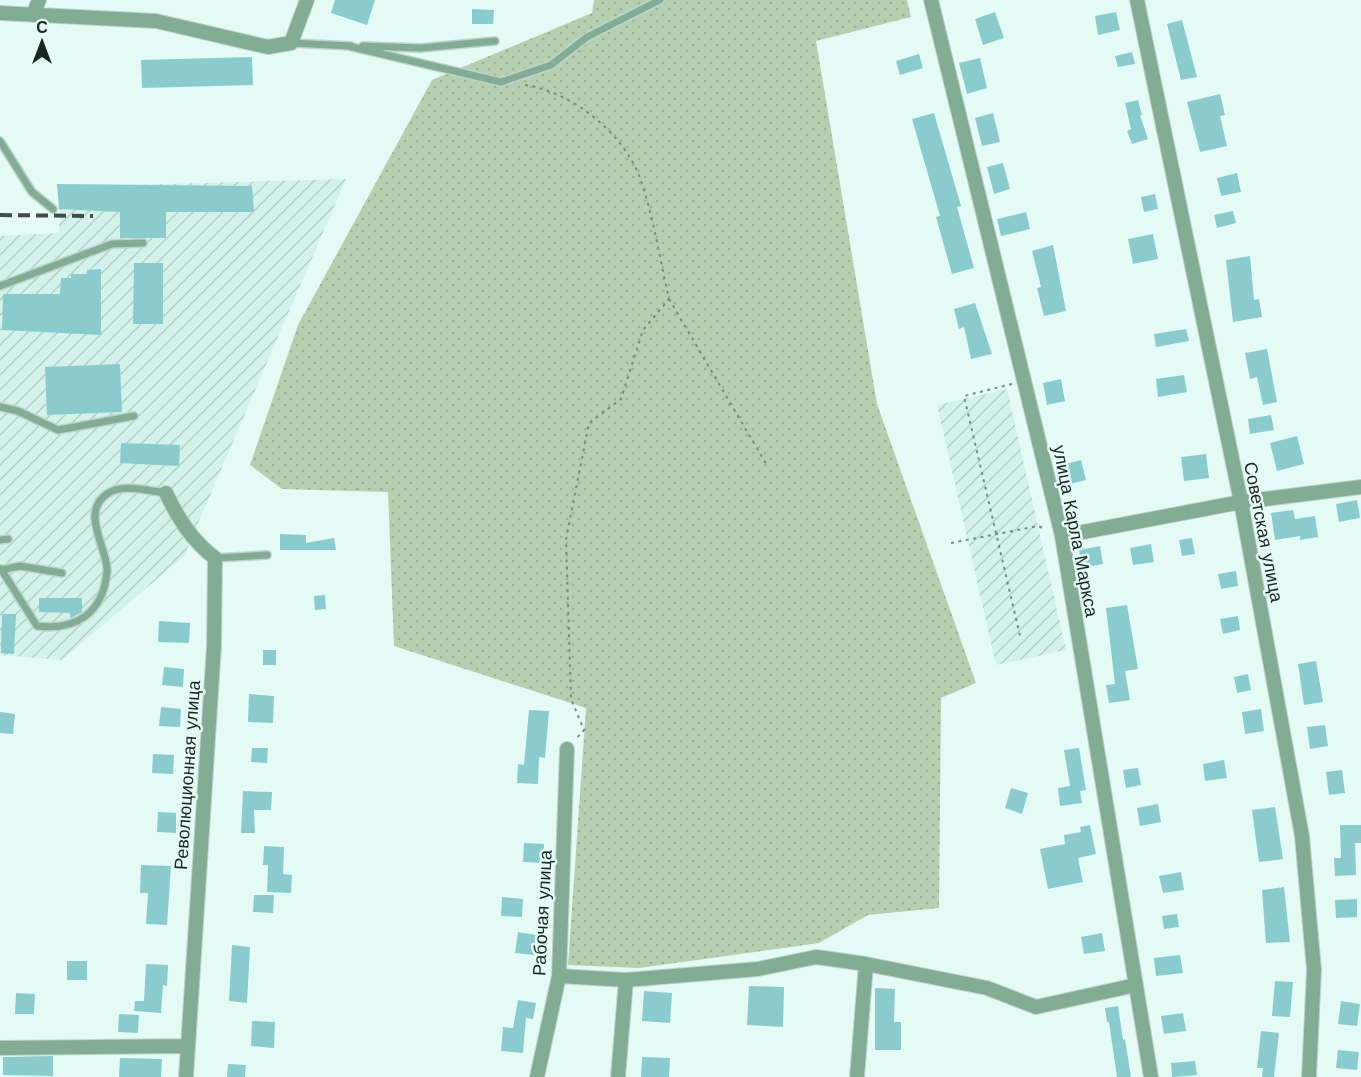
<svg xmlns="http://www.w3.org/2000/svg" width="1361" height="1077" viewBox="0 0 1361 1077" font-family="'Work Sans',sans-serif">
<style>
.industrial{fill:url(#industrial-furrows)}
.grass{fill:url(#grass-dots)}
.building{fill:#8accce}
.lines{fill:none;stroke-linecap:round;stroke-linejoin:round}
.service-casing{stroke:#c0d4cf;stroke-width:10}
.minor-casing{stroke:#c0d4cf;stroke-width:16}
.path{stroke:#7b8a86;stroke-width:2;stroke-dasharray:3 4.5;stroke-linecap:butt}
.service{stroke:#83ac94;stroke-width:7}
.minor{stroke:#83ac94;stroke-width:14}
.rail{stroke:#404b48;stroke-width:4;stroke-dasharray:12 6;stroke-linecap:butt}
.labels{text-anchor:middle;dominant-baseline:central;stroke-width:5;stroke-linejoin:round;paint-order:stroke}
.street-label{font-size:18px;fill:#1d2523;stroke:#e4fbf5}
</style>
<defs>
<pattern id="industrial-furrows" width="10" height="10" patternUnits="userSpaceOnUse" patternTransform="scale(1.5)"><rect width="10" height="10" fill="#d2f2ea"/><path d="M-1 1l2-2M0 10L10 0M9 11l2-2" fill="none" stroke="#b4cfc8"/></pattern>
<pattern id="grass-dots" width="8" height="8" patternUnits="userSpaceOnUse" patternTransform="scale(1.5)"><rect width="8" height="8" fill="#b6d0af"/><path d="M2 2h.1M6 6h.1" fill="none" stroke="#9cb296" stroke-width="1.8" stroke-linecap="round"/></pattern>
</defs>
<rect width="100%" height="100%" fill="#e4fbf5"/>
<!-- industrial -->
<path class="industrial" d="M 346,179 L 184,556 L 62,660 L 0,655 L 0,236 L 59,233 L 61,187 Z
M 1007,389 L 1066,650 L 996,665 L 937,405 Z"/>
<!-- grass -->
<path class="grass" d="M 594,0 L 907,0 L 911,17 L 816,41 L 877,404 L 976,683 L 941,698 L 939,908 L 868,915 L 819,943 L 639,968 L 568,965 L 586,708 L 394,646 L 388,492 L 282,489 L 250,465 L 298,325 L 432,80 L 592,13 Z"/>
<!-- building -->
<path class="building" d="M 335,0 L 375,0 L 367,25 L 331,13 Z
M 472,9 L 494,10 L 493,24 L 472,24 Z
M 995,12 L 1004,38 L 983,45 L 975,19 Z
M 1116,12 L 1120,30 L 1098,35 L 1095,16 Z
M 1182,20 L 1197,77 L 1181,80 L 1167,24 Z
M 1132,52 L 1135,64 L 1118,67 L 1115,56 Z
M 919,54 L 923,68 L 900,75 L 896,61 Z
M 252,57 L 253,85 L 142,88 L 141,60 Z
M 980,58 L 987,88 L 967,94 L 959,63 Z
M 1220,94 L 1225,115 L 1220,116 L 1227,146 L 1200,152 L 1187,102 Z
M 1138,100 L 1142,115 L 1140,115 L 1148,139 L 1132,144 L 1127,131 L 1131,129 L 1125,103 Z
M 934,113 L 961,206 L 957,207 L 974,268 L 952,274 L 936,217 L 940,216 L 912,119 Z
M 993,113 L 1000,142 L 982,146 L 975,118 Z
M 1003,163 L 1010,189 L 994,194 L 987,167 Z
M 1237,173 L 1241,192 L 1221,196 L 1217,178 Z
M 57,184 L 252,186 L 254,212 L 166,212 L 166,238 L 120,238 L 120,212 L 59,209 Z
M 1155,194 L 1158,209 L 1144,212 L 1141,197 Z
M 1233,211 L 1236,223 L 1217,228 L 1214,215 Z
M 1026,212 L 1030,229 L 1001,236 L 997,219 Z
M 1153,234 L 1158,259 L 1133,264 L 1128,239 Z
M 1053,245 L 1066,311 L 1044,316 L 1037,288 L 1041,287 L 1032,251 Z
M 1250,256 L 1254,300 L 1259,299 L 1262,317 L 1233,322 L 1226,260 Z
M 134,263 L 163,263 L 163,324 L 133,324 Z
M 101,269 L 101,335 L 2,330 L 3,294 L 60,294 L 61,278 L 71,278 L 71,274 L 87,274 L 87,270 Z
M 975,303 L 992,354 L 971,359 L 964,327 L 959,329 L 954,309 Z
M 1186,329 L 1189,341 L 1156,347 L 1154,334 Z
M 1267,349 L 1277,402 L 1263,405 L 1257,377 L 1250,379 L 1245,353 Z
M 120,364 L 122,412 L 47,415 L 45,367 Z
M 1184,375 L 1187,392 L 1158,397 L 1156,379 Z
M 1061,379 L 1065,401 L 1047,405 L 1043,383 Z
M 1271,415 L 1274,430 L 1250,434 L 1248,419 Z
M 1297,436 L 1304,464 L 1277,471 L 1270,443 Z
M 121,443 L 180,445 L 179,466 L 120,463 Z
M 1206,454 L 1209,478 L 1184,481 L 1181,457 Z
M 1081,460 L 1086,480 L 1066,485 L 1062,465 Z
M 1357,500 L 1360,518 L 1339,522 L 1336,504 Z
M 1293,510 L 1295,519 L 1315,516 L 1318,537 L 1300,540 L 1300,536 L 1275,540 L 1271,513 Z
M 280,534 L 306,535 L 306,543 L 334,538 L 336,550 L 280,550 Z
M 1192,538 L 1195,554 L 1182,556 L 1179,540 Z
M 1151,544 L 1154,562 L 1133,565 L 1130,548 Z
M 1100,546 L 1103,564 L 1082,568 L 1079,550 Z
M 1236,571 L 1238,586 L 1221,589 L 1218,574 Z
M 325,595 L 326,609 L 315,610 L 314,596 Z
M 39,598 L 82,598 L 82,612 L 70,618 L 70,613 L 39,612 Z
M 1127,605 L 1138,669 L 1125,671 L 1130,700 L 1109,703 L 1106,685 L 1115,684 L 1106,608 Z
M 2,614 L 16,614 L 14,654 L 1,653 Z
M 1238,616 L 1240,630 L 1223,634 L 1220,619 Z
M 159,621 L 190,623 L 189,643 L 158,642 Z
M 263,650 L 276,650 L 276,665 L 263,665 Z
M 1316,661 L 1323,702 L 1304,705 L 1298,664 Z
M 164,667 L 184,669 L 183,687 L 162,685 Z
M 1248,674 L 1251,690 L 1237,693 L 1234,677 Z
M 249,694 L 274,696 L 273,723 L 248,722 Z
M 161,707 L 181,709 L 180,727 L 159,726 Z
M 1261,709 L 1264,731 L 1245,734 L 1242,712 Z
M 529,710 L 549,711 L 545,758 L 539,757 L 538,784 L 517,783 L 518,764 L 524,765 Z
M 0,712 L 15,714 L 13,734 L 0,733 Z
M 1325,725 L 1328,746 L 1310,749 L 1307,727 Z
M 252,748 L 268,748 L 267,763 L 251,762 Z
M 1079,748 L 1086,790 L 1080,791 L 1082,803 L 1060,806 L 1058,788 L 1070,786 L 1064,750 Z
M 153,754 L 174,755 L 173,774 L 152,773 Z
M 1224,760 L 1227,778 L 1205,781 L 1203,764 Z
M 1138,768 L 1141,785 L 1126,788 L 1123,770 Z
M 1342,770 L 1345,793 L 1329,795 L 1326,772 Z
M 1011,788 L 1028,793 L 1022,814 L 1005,808 Z
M 243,791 L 272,792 L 271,810 L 254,810 L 255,833 L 241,833 Z
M 1158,804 L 1161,822 L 1140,826 L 1137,808 Z
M 1275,807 L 1283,859 L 1259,862 L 1252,810 Z
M 158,812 L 176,813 L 176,833 L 157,832 Z
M 1090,825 L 1096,854 L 1078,858 L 1083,882 L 1048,889 L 1040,849 L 1065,844 L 1064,835 L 1081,832 L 1080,827 Z
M 1340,825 L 1361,825 L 1361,843 L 1355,843 L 1356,875 L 1335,876 L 1334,858 L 1341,858 Z
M 524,843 L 544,844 L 543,863 L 523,862 Z
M 264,846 L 284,847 L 283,874 L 292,875 L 291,893 L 267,892 L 268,865 L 263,865 Z
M 141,865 L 171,866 L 167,925 L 146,924 L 148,893 L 140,893 Z
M 1181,872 L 1184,890 L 1163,893 L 1159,876 Z
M 1284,887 L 1290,942 L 1266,943 L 1262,890 Z
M 254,895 L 274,895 L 273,913 L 253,912 Z
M 502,897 L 523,899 L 522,917 L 501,916 Z
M 1357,899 L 1357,917 L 1336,918 L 1335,900 Z
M 1177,914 L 1179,927 L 1164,929 L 1162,916 Z
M 518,932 L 536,935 L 534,955 L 515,953 Z
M 1102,933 L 1105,951 L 1084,954 L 1081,937 Z
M 232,945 L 250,947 L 247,1003 L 229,1001 Z
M 1180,955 L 1183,973 L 1156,976 L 1154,958 Z
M 67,961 L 87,961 L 87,980 L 67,980 Z
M 146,964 L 168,965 L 167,986 L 163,985 L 161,1013 L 134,1011 L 135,1001 L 144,1001 Z
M 1275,981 L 1293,982 L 1290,1017 L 1272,1016 Z
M 749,986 L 784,987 L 783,1027 L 747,1025 Z
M 875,988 L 895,989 L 894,1022 L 901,1022 L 901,1050 L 875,1050 Z
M 644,991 L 672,993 L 670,1023 L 642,1021 Z
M 16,993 L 35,994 L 34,1014 L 15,1014 Z
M 518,1000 L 536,1003 L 533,1019 L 526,1018 L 523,1053 L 501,1051 L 503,1027 L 513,1028 Z
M 1341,1001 L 1360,1004 L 1357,1026 L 1338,1024 Z
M 1118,1006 L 1123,1040 L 1125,1039 L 1131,1077 L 1117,1077 L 1109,1022 L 1107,1022 L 1105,1008 Z
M 1183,1013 L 1186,1031 L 1164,1034 L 1161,1016 Z
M 119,1014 L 139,1015 L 138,1033 L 118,1032 Z
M 252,1021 L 275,1022 L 274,1048 L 251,1046 Z
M 1261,1031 L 1279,1033 L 1274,1077 L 1262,1077 L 1263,1068 L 1257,1068 Z
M 1338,1050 L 1359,1052 L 1357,1070 L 1336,1068 Z
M 53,1056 L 53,1076 L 3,1075 L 3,1057 Z
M 642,1057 L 670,1058 L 669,1077 L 641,1077 Z
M 120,1058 L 162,1059 L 161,1077 L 119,1077 Z
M 1195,1061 L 1197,1075 L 1172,1077 L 1171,1063 Z
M 228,1064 L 246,1065 L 245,1077 L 227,1077 Z"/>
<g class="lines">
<defs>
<path id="service" d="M 291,43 L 351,46
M 348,46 L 501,82 L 551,65 L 587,37 L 660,0
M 363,46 L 421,48 L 495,41
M 0,141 L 32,192 L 53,209
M 0,286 L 112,244 L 143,243
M 0,407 L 18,411 L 58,430 L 134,416
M 0,540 L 8,539
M 215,558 L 267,555
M 1,569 L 37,626 C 76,631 103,613 107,572 C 109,550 79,513 107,494 C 121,483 149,491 166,493
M 0,570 L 20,566 L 62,573"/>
<path id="minor" d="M 931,0 L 1062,536 L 1151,1077
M 1137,0 L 1241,502 L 1302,836 L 1314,970 L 1309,1077
M 0,13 L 156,21 L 268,47 L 291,43 L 307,0
M 33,15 L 39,0
M 166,493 C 178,518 192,541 215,558 L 214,646 L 186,1077
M 1062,536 L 1241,502 L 1361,487
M 559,976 L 626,980 L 758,969 L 816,957 L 866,964 L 987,988 L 1036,1007 L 1136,985
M 0,1048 L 187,1046
M 537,1077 L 559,976 L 567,749
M 618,1077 L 626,980
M 857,1077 L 866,964"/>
</defs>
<!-- service casing -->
<use href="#service" class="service-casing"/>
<!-- minor casing -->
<use href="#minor" class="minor-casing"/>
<!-- path -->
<path class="path" d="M 525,85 C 573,92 626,135 641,181 C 654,219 660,260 669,299 L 643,330 L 621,399 L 589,423 L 566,539 L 571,699 L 584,730 L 575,740
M 669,299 L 768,467
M 1012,384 L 964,396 L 1021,640
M 951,543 L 1038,526 L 1045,529"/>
<!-- service -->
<use href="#service" class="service"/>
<!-- minor -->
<use href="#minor" class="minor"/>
<!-- rail -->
<path class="rail" d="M 0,215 L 93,216"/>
</g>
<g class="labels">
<!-- street labels -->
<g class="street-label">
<text transform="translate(1076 531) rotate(79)">улица Карла Маркса</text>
<text transform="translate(1264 532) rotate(79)">Советская улица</text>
<text transform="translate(187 775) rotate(-86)">Революционная улица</text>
<text transform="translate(542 913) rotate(-87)">Рабочая улица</text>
</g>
</g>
<!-- north arrow -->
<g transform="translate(42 42)" stroke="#e4fbf5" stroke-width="4.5" paint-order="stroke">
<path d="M0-4.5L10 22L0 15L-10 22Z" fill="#1d2523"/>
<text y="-9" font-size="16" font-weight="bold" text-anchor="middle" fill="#1d2523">С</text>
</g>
</svg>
